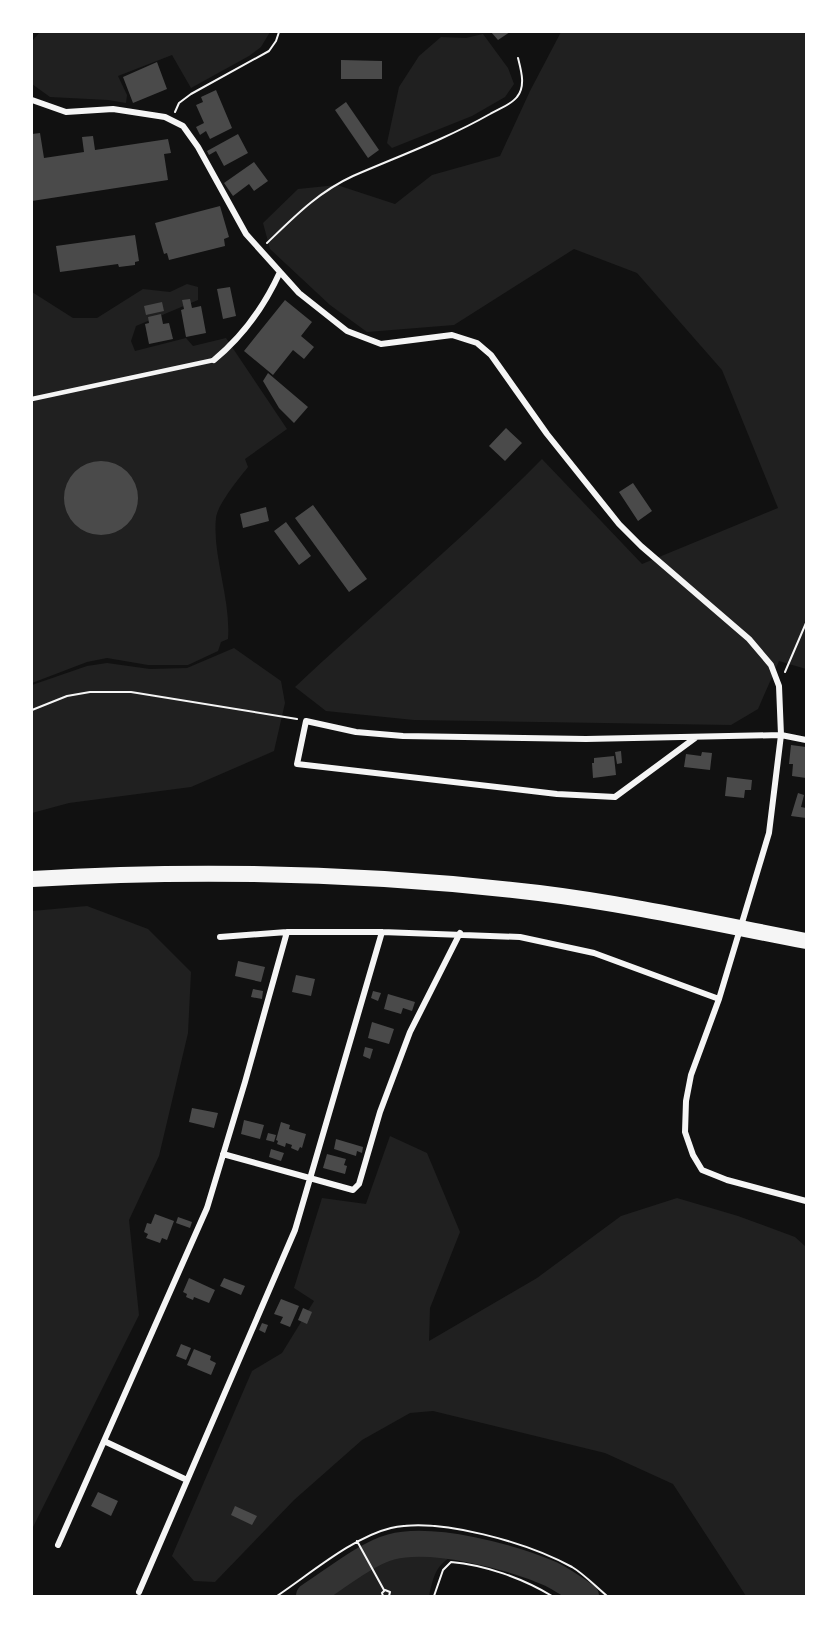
<svg xmlns="http://www.w3.org/2000/svg" width="838" height="1628" viewBox="0 0 838 1628" font-family="'PT Sans Narrow',sans-serif">
<style>
.green{fill:#202020}
.lines{fill:none;stroke-linecap:round;stroke-linejoin:round}
.river{stroke:#333;stroke-width:26}
.building{fill:#4a4a4a}
.path{stroke:#f5f5f5;stroke-width:2}
.service{stroke:#f5f5f5;stroke-width:4.5}
.minor{stroke:#f5f5f5;stroke-width:6}
.motorway{stroke:#f5f5f5;stroke-width:16}
</style>
<rect width="100%" height="100%" fill="#111"/>
<!-- green -->
<path class="green" d="M 40,32 L 270,32 L 261,47 L 249,56 L 191,88 L 172,55 L 118,76 L 127,95 L 126,103 L 108,100 L 50,97 L 32,84 L 32,41 Z
M 561,32 L 806,32 L 806,669 L 779,661 L 758,709 L 731,725 L 414,720 L 326,711 L 295,687 C 377,610 463,539 542,459 L 642,564 L 778,508 L 722,370 L 637,273 L 574,249 L 454,325 L 367,332 L 330,305 L 270,249 L 263,223 L 298,189 L 337,185 L 395,204 L 432,175 L 500,156 L 530,91 Z
M 483,34 L 508,68 L 514,84 L 505,97 L 472,116 L 392,148 L 387,143 L 399,87 L 419,56 L 441,37 L 466,38 Z
M 187,284 L 198,287 L 198,300 L 136,326 L 131,341 L 135,351 L 186,338 L 193,346 L 226,338 L 287,429 L 245,459 L 248,467 C 240,477 217,505 216,518 C 212,555 231,599 228,639 L 221,642 L 218,651 L 188,665 L 148,665 L 107,658 L 87,662 L 32,683 L 32,292 L 73,318 L 97,318 L 143,289 L 170,292 Z
M 234,648 L 281,681 L 285,703 L 274,751 L 191,787 L 69,803 L 32,813 L 32,685 L 87,666 L 107,663 L 150,669 L 187,668 Z
M 87,906 L 148,929 L 191,972 L 188,1033 L 159,1156 L 129,1220 L 139,1315 L 32,1529 L 32,911 Z
M 390,1136 L 427,1153 L 460,1232 L 430,1308 L 429,1341 L 537,1278 L 621,1216 L 677,1198 L 738,1216 L 795,1237 L 806,1247 L 806,1596 L 746,1596 L 673,1484 L 605,1453 L 433,1411 L 410,1413 L 362,1440 L 294,1500 L 215,1582 L 194,1581 L 172,1556 L 252,1371 L 282,1353 L 314,1301 L 294,1288 L 322,1198 L 366,1204 Z
M 412,1553 L 447,1553 L 451,1557 C 435,1566 433,1579 429,1596 L 325,1596 C 356,1576 375,1561 412,1553 Z"/>
<g class="lines">
<!-- river -->
<path class="river" d="M 309,1596 C 331,1582 367,1553 391,1547 C 433,1536 512,1557 551,1574 C 563,1580 576,1589 586,1596"/>
</g>
<!-- building -->
<path class="building" d="M 491,32 L 510,32 L 498,40 Z
M 341,60 L 382,61 L 382,79 L 341,79 Z
M 157,62 L 167,89 L 133,103 L 123,77 Z
M 216,90 L 232,128 L 210,139 L 206,131 L 200,135 L 196,127 L 204,123 L 196,105 L 203,102 L 201,97 Z
M 346,102 L 379,150 L 368,158 L 335,110 Z
M 40,133 L 44,158 L 84,152 L 82,137 L 93,136 L 95,150 L 168,139 L 171,153 L 164,154 L 168,180 L 32,201 L 32,160 L 33,160 L 32,134 Z
M 238,134 L 248,153 L 224,166 L 216,151 L 209,155 L 207,151 Z
M 254,162 L 268,181 L 254,191 L 249,184 L 233,196 L 224,183 Z
M 220,206 L 229,237 L 224,239 L 225,246 L 169,260 L 167,253 L 164,254 L 155,223 Z
M 135,235 L 139,261 L 135,262 L 135,265 L 119,267 L 118,264 L 60,272 L 56,246 Z
M 230,287 L 236,316 L 223,319 L 217,289 Z
M 190,299 L 192,308 L 201,306 L 206,333 L 186,337 L 181,310 L 184,309 L 182,300 Z
M 285,300 L 312,322 L 301,336 L 314,347 L 304,359 L 293,350 L 273,375 L 244,351 Z
M 162,302 L 164,311 L 146,315 L 144,306 Z
M 161,314 L 163,324 L 169,323 L 173,339 L 149,344 L 145,324 L 149,323 L 148,317 Z
M 268,373 L 308,407 L 294,423 L 279,408 L 263,381 Z
M 506,428 L 522,443 L 505,461 L 489,446 Z
M64 498a37 37 0 1 1 74 0a37 37 0 1 1-74 0Z
M 633,483 L 652,511 L 638,521 L 619,492 Z
M 313,505 L 367,579 L 349,592 L 295,518 Z
M 266,507 L 269,521 L 243,528 L 240,514 Z
M 286,522 L 311,556 L 299,565 L 274,531 Z
M 791,745 L 806,747 L 806,778 L 792,776 L 793,764 L 789,764 Z
M 621,751 L 622,763 L 617,764 L 615,752 Z
M 702,752 L 712,753 L 710,770 L 684,767 L 686,754 L 701,756 Z
M 614,756 L 616,775 L 593,778 L 592,763 L 594,763 L 594,758 Z
M 727,777 L 752,780 L 751,790 L 745,790 L 744,798 L 725,796 Z
M 798,793 L 804,795 L 801,807 L 806,808 L 806,818 L 791,816 Z
M 238,961 L 265,967 L 261,982 L 235,976 Z
M 296,975 L 315,979 L 311,996 L 292,992 Z
M 253,989 L 263,991 L 262,999 L 251,997 Z
M 373,991 L 381,993 L 378,1001 L 371,998 Z
M 388,994 L 415,1002 L 412,1011 L 403,1008 L 401,1014 L 384,1009 Z
M 372,1022 L 394,1029 L 389,1044 L 368,1038 Z
M 365,1047 L 373,1049 L 370,1059 L 363,1056 Z
M 192,1108 L 218,1113 L 214,1128 L 189,1122 Z
M 244,1120 L 264,1125 L 260,1139 L 241,1134 Z
M 281,1122 L 290,1125 L 289,1129 L 306,1134 L 302,1148 L 300,1147 L 298,1151 L 291,1148 L 292,1145 L 286,1143 L 285,1147 L 277,1144 L 278,1141 L 276,1140 Z
M 268,1133 L 276,1135 L 274,1142 L 266,1140 Z
M 336,1139 L 363,1147 L 362,1153 L 357,1151 L 356,1156 L 334,1149 Z
M 271,1149 L 284,1153 L 281,1161 L 269,1157 Z
M 327,1154 L 346,1159 L 344,1165 L 347,1166 L 345,1174 L 323,1168 Z
M 155,1214 L 174,1221 L 167,1240 L 162,1238 L 160,1243 L 146,1238 L 148,1234 L 144,1232 L 147,1223 L 151,1224 Z
M 178,1217 L 192,1222 L 190,1228 L 176,1223 Z
M 189,1278 L 215,1290 L 209,1303 L 194,1297 L 193,1300 L 186,1297 L 187,1294 L 183,1292 Z
M 224,1278 L 245,1286 L 241,1295 L 220,1286 Z
M 281,1299 L 299,1306 L 290,1327 L 280,1323 L 283,1317 L 274,1314 Z
M 303,1308 L 312,1312 L 307,1324 L 298,1320 Z
M 262,1323 L 268,1325 L 265,1333 L 259,1330 Z
M 181,1344 L 191,1348 L 186,1360 L 176,1356 Z
M 194,1349 L 211,1356 L 210,1360 L 216,1363 L 211,1375 L 187,1365 Z
M 98,1492 L 118,1501 L 111,1516 L 91,1506 Z
M 235,1506 L 257,1516 L 252,1525 L 231,1515 Z"/>
<g class="lines">
<!-- path -->
<path class="path" d="M 175,112 L 179,103 L 191,94 L 269,51 L 276,41 L 279,32
M 267,243 C 294,217 318,192 353,176 C 399,156 446,139 490,114 C 498,109 511,105 517,97 C 526,86 521,70 518,58
M 785,672 L 806,623
M 32,710 L 67,696 L 90,692 L 131,692 L 297,719
M 357,1541 L 384,1590
M 277,1596 C 310,1574 353,1537 391,1528 C 440,1517 528,1543 572,1567 C 584,1574 596,1587 607,1596
M 383,1596 L 382,1593 L 385,1590 L 390,1592 L 389,1596
M 434,1596 L 443,1570 L 451,1562 C 485,1565 522,1578 552,1596"/>
<!-- service -->
<path class="service" d="M 32,399 L 214,360"/>
<!-- minor -->
<path class="minor" d="M 32,100 L 66,112 L 113,109 L 165,117 L 183,126 L 198,147 L 246,234 L 299,293 L 347,331 L 381,344 L 452,335 L 477,343 L 491,355 L 547,434 L 619,524 L 641,546 L 749,639 L 771,665 L 779,686 L 781,735 L 769,833 L 719,999 L 691,1075 L 686,1101 L 685,1132 L 693,1155 L 702,1170 L 727,1180 L 806,1201
M 214,360 C 242,337 265,305 280,272
M 695,738 L 615,797 L 557,794 L 297,764 L 306,721 L 356,732 L 403,736 L 586,739 L 781,735 L 806,740
M 220,937 L 287,932 L 382,932 L 520,937 L 594,953 L 719,999
M 223,1154 L 353,1190 L 359,1184 L 380,1112 L 410,1032 L 460,933
M 104,1441 L 187,1480
M 58,1545 L 207,1208 L 245,1082 L 287,932
M 139,1592 L 295,1230 L 382,932"/>
<!-- motorway -->
<path class="motorway" d="M 32,879 C 201,869 370,873 539,893 C 628,904 718,924 806,941"/>
</g>
<!-- border -->
<rect width="838" height="1628" fill="none" stroke="#ffffff" stroke-width="66"/>
</svg>
